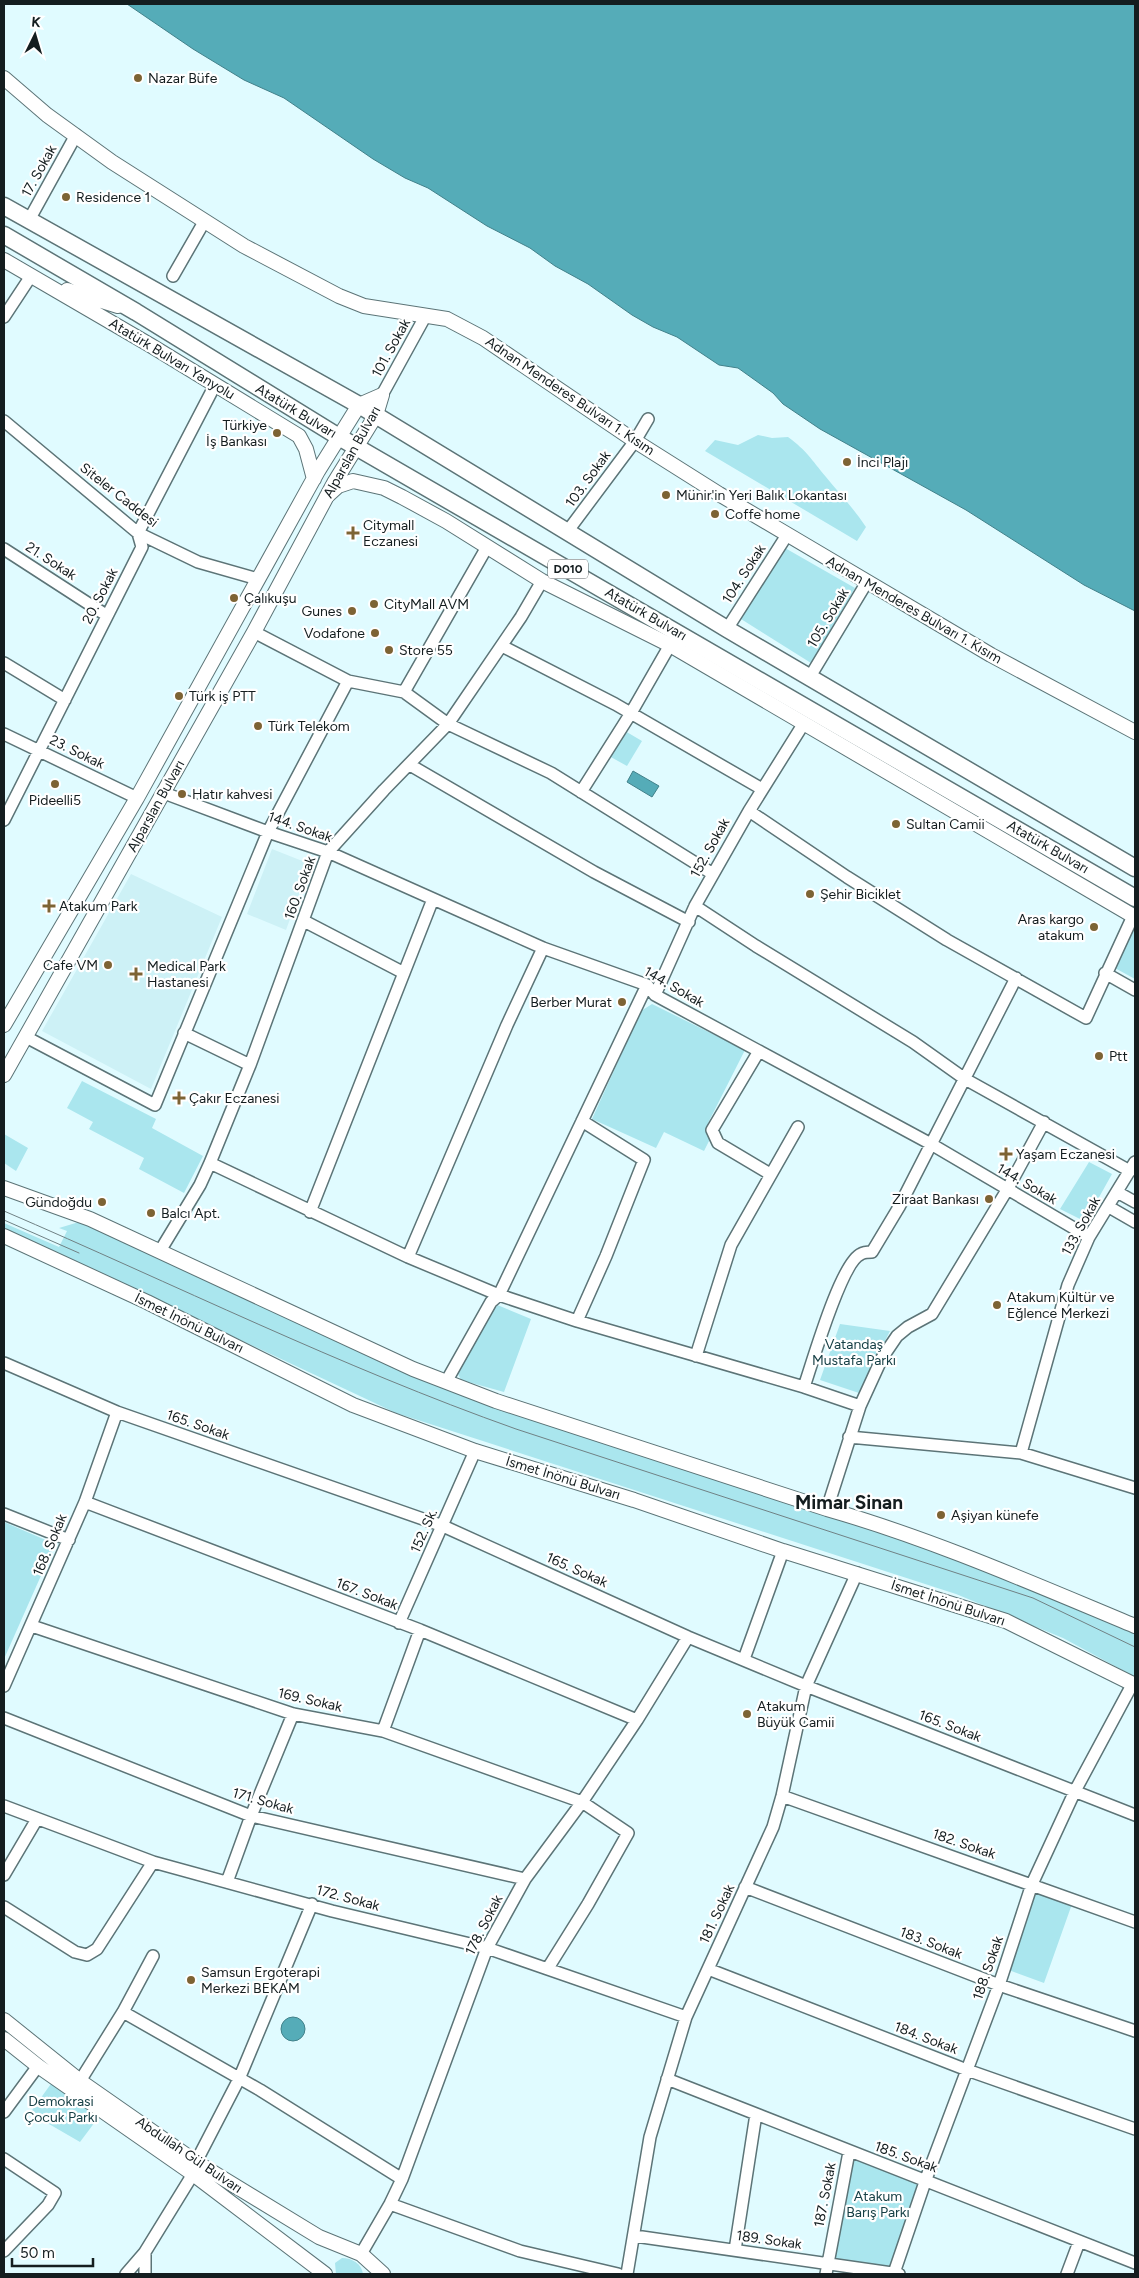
<svg xmlns="http://www.w3.org/2000/svg" width="1139" height="2278" viewBox="0 0 1139 2278" font-family="Figtree,sans-serif">
<style>
.built{fill:#cdf1f6}
.green{fill:#aae6ee}
.water{fill:#55acb8;stroke:#42818a}
.lines{fill:none;stroke-linecap:round;stroke-linejoin:round}
.minor-casing{stroke:#5c7477;stroke-width:14}
.major-casing{stroke:#5c7477;stroke-width:16}
.highway-casing{stroke:#5c7477;stroke-width:19}
.minor{stroke:#fff;stroke-width:11}
.major{stroke:#fff;stroke-width:14}
.highway{stroke:#fff;stroke-width:16}
.tram{stroke:#708184;stroke-width:1}
.poi-dot{fill:#7d6334;stroke:#fff;stroke-width:2}
.labels{text-anchor:middle;dominant-baseline:central;stroke-width:4.5;stroke-linejoin:round;paint-order:stroke}
.shield{fill:#fff;stroke:#5a6162;stroke-width:1}
.shield-label{font-size:12px;font-weight:bold;fill:#141d1f}
.poi-label{font-size:14px;fill:#141d1f;stroke:#fff;text-anchor:start}
.street-label{font-size:14px;fill:#141d1f;stroke:#fff}
.park-label{font-size:14px;fill:#174046;stroke:#fff}
.district-label{font-size:19px;font-weight:bold;fill:#141d1f;stroke:#fff}
</style>
<rect width="100%" height="100%" fill="#e0fbff"/>
<!-- built -->
<path class="built" d="M 272,849 L 310,864 L 286,930 L 247,914 Z
M 131,874 L 222,917 L 151,1089 L 42,1031 Z"/>
<!-- green -->
<path class="green" d="M 758,435 L 772,438 L 788,437 C 807,451 811,459 826,477 C 840,494 854,509 866,527 L 857,541 L 705,451 L 715,440 L 738,445 Z
M 785,548 L 855,588 L 811,663 L 741,619 Z
M 625,731 L 642,741 L 627,766 L 609,756 Z
M 1130,929 L 1135,932 L 1135,979 L 1113,967 Z
M 652,1004 L 745,1050 L 708,1123 L 711,1137 L 704,1151 L 664,1132 L 656,1148 L 592,1119 L 641,1011 Z
M 82,1081 L 156,1119 L 152,1128 L 203,1156 L 184,1193 L 139,1169 L 144,1158 L 89,1129 L 93,1122 L 67,1108 Z
M 4,1134 L 28,1148 L 16,1171 L 4,1163 Z
M 1089,1162 L 1112,1174 L 1088,1217 L 1080,1219 L 1060,1209 Z
M 79,1222 L 420,1378 L 1011,1572 L 1135,1626 L 1135,1677 L 1063,1638 L 956,1594 L 396,1413 L 4,1229 L 4,1223 L 59,1247 L 67,1231 L 59,1228 Z
M 495,1304 L 531,1319 L 504,1392 L 461,1380 L 457,1372 Z
M 840,1324 L 890,1331 L 859,1393 L 820,1380 Z
M 4,1522 L 55,1544 L 4,1659 Z
M 1035,1890 L 1072,1904 L 1044,1983 L 1006,1969 Z
M 53,2081 L 101,2114 L 80,2142 L 30,2113 Z
M 849,2152 L 926,2179 L 894,2273 L 828,2263 Z
M 342,2258 C 352,2258 362,2264 363,2274 L 336,2274 L 335,2263 Z"/>
<!-- water -->
<path class="water" d="M 127,4 L 1135,4 L 1135,611 L 1084,585 L 966,510 L 820,429 L 783,404 L 773,393 L 738,368 L 719,365 L 677,337 L 653,327 L 632,315 L 588,284 L 555,266 L 530,248 L 487,226 L 428,188 L 405,178 L 373,159 L 284,98 L 244,80 L 193,49 Z
M 633,771 L 659,786 L 652,797 L 627,782 Z
M281 2029a12 12 0 1 1 24 0a12 12 0 1 1-24 0Z"/>
<g class="lines">
<defs>
<path id="minor" d="M 29,220 L 76,135
M 173,276 L 204,222
M 4,317 L 31,276
M 382,395 L 426,315
M 4,421 L 138,533 L 198,562 L 258,579
M 567,532 L 635,441 L 648,419
M 4,549 L 106,615
M 727,629 L 787,535
M 254,632 L 348,681 L 404,692 L 448,724 L 551,773 L 713,874
M 502,646 L 615,704 L 762,789
M 4,663 L 65,700
M 814,670 L 867,582
M 404,692 L 487,547
M 4,734 L 137,798
M 410,765 L 594,872 L 689,922
M 581,792 L 631,713 L 670,645
M 164,793 L 268,832 L 328,852 L 543,948 L 647,985 L 655,995 L 931,1144 L 1089,1237
M 749,811 L 847,877 L 947,940 L 1086,1018 L 1133,916
M 4,820 L 142,547 L 138,533 L 215,385
M 695,906 L 756,946 L 913,1042 L 965,1079 L 1130,1171
M 304,921 L 404,973
M 1105,973 L 1135,990
M 647,985 L 499,1295 L 577,1321 L 804,1387
M 655,995 L 695,906 L 749,811 L 804,723
M 184,1033 L 250,1065
M 26,1037 L 155,1105 L 268,832 L 348,681
M 759,1051 L 712,1130 L 718,1143 L 770,1174
M 210,1163 L 408,1257 L 499,1295 L 491,1302 L 446,1382
M 1117,1192 L 1135,1202
M 1109,1207 L 1135,1222
M 310,1212 L 433,899
M 160,1251 L 200,1185 L 210,1163 L 250,1065 L 328,852 L 384,790 L 448,724 L 521,617 L 542,581
M 408,1257 L 507,1025 L 543,948
M 577,1321 L 606,1256 L 644,1160 L 582,1121
M 696,1356 L 731,1245 L 798,1127
M 4,1363 L 117,1412 L 443,1526 L 688,1637 L 806,1686 L 1135,1815
M 860,1406 L 804,1387 C 812,1364 841,1262 861,1254 C 864,1252 869,1252 872,1252 L 899,1207 L 1016,978
M 849,1437 L 1021,1453 L 1135,1488
M 1021,1453 L 1068,1285 L 1089,1237 L 1135,1162
M 85,1502 L 420,1630 L 637,1720
M 827,1509 L 860,1406 L 882,1358 L 897,1336 L 908,1327 L 932,1314 L 1007,1190 L 1044,1122
M 4,1514 L 69,1540
M 399,1623 L 475,1451
M 32,1626 L 293,1714 L 383,1731 L 582,1802 L 628,1833 L 588,1904 L 548,1968
M 744,1659 L 783,1551
M 4,1686 L 85,1502 L 117,1412
M 4,1718 L 251,1816 L 525,1879
M 383,1731 L 420,1630
M 782,1796 L 1135,1922
M 4,1806 L 153,1862 L 332,1911 L 487,1948 L 686,2017
M 4,1875 L 37,1819
M 227,1882 L 251,1816 L 293,1714
M 745,1887 L 999,1985 L 1135,2031
M 4,1907 L 75,1952 L 87,1955 L 97,1949 L 153,1862
M 708,1969 L 967,2070 L 1135,2129
M 123,2012 L 260,2090 L 402,2179
M 667,2079 L 1135,2263
M 80,2081 L 123,2012 L 153,1956
M 4,2112 L 38,2066
M 4,2159 L 55,2193 L 48,2205 L 4,2251
M 196,2162 L 239,2079 L 312,1904
M 390,2204 L 520,2251 L 618,2274
M 635,2236 L 899,2274
M 735,2250 L 756,2114
M 361,2254 L 390,2204 L 402,2179 L 487,1948 L 525,1879 L 582,1802 L 637,1720 L 688,1637
M 894,2273 L 926,2179 L 999,1985 L 1032,1884 L 1075,1791 L 1133,1683
M 126,2274 L 145,2252
M 145,2274 L 145,2252 L 193,2174
M 627,2274 L 650,2137 L 686,2017 L 773,1827 L 782,1796 L 806,1686 L 857,1573
M 826,2274 L 849,2152
M 1067,2274 L 1079,2242"/>
<path id="major" d="M 4,78 L 47,115 L 112,162 L 244,246 L 339,296 L 364,306 L 447,319 L 483,338 L 635,441 L 719,494 L 991,655 L 1135,732
M 4,260 L 150,345 L 299,436 L 306,449 L 314,479
M 67,290 L 118,306
M 327,496 L 338,486 L 353,481 L 384,488 L 402,497 L 446,521 L 542,581 L 670,645 L 1135,917
M 4,1025 L 137,798 L 318,471 L 359,405 L 382,395
M 4,1075 L 254,632 L 334,483 L 376,415 L 382,395
M 4,1188 L 90,1219 L 413,1369 L 496,1401 L 827,1509 C 932,1539 1034,1584 1135,1626
M 4,1236 L 147,1302 L 353,1405 L 475,1451 L 634,1500 L 783,1551 L 1006,1621 L 1135,1685
M 4,2020 L 80,2081 L 196,2162 L 319,2237 L 361,2254 L 383,2274
M 4,2039 L 38,2066 L 193,2174 L 325,2274"/>
<path id="highway" d="M 4,206 L 359,405 L 727,629 L 1135,868
M 4,235 L 136,312 L 339,437 L 1135,898"/>
</defs>
<!-- minor casing -->
<use href="#minor" class="minor-casing"/>
<!-- major casing -->
<use href="#major" class="major-casing"/>
<!-- highway casing -->
<use href="#highway" class="highway-casing"/>
<!-- minor -->
<use href="#minor" class="minor"/>
<!-- major -->
<use href="#major" class="major"/>
<!-- highway -->
<use href="#highway" class="highway"/>
<!-- tram -->
<path class="tram" d="M 4,1211 C 174,1284 341,1367 516,1429 L 1033,1598 L 1135,1647
M 4,1220 L 79,1253"/>
</g>
<!-- markers -->
<g class="poi-dot">
<circle cx="138" cy="78" r="5"/>
<circle cx="66" cy="197" r="5"/>
<circle cx="277" cy="433" r="5"/>
<circle cx="847" cy="462" r="5"/>
<circle cx="666" cy="495" r="5"/>
<circle cx="715" cy="514" r="5"/>
<path d="M350.5 525.5h5v5h5v5h-5v5h-5v-5h-5v-5h5z"/>
<circle cx="234" cy="598" r="5"/>
<circle cx="374" cy="604" r="5"/>
<circle cx="352" cy="611" r="5"/>
<circle cx="375" cy="633" r="5"/>
<circle cx="389" cy="650" r="5"/>
<circle cx="179" cy="696" r="5"/>
<circle cx="258" cy="726" r="5"/>
<circle cx="55" cy="784" r="5"/>
<circle cx="182" cy="794" r="5"/>
<circle cx="896" cy="824" r="5"/>
<circle cx="810" cy="894" r="5"/>
<path d="M46.5 898.5h5v5h5v5h-5v5h-5v-5h-5v-5h5z"/>
<circle cx="1094" cy="927" r="5"/>
<circle cx="108" cy="965" r="5"/>
<path d="M133.5 966.5h5v5h5v5h-5v5h-5v-5h-5v-5h5z"/>
<circle cx="622" cy="1002" r="5"/>
<circle cx="1099" cy="1056" r="5"/>
<path d="M176.5 1090.5h5v5h5v5h-5v5h-5v-5h-5v-5h5z"/>
<path d="M1003.5 1146.5h5v5h5v5h-5v5h-5v-5h-5v-5h5z"/>
<circle cx="989" cy="1199" r="5"/>
<circle cx="102" cy="1202" r="5"/>
<circle cx="151" cy="1213" r="5"/>
<circle cx="997" cy="1305" r="5"/>
<circle cx="941" cy="1515" r="5"/>
<circle cx="747" cy="1714" r="5"/>
<circle cx="191" cy="1980" r="5"/>
</g>
<g class="labels">
<!-- shield labels -->
<rect class="shield" x="548" y="559.5" width="40" height="19" rx="4"/>
<g class="shield-label">
<text x="568" y="569">D010</text>
</g>
<!-- poi labels -->
<g class="poi-label">
<text x="148" y="78">Nazar Büfe</text>
<text x="76" y="197">Residence 1</text>
<text x="267" y="425" text-anchor="end">Türkiye<tspan x="267" dy="16">İş Bankası</tspan></text>
<text x="857" y="462">İnci Plajı</text>
<text x="676" y="495">Münir'in Yeri Balık Lokantası</text>
<text x="725" y="514">Coffe home</text>
<text x="363" y="525">Citymall<tspan x="363" dy="16">Eczanesi</tspan></text>
<text x="244" y="598">Çalıkuşu</text>
<text x="384" y="604">CityMall AVM</text>
<text x="342" y="611" text-anchor="end">Gunes</text>
<text x="365" y="633" text-anchor="end">Vodafone</text>
<text x="399" y="650">Store 55</text>
<text x="189" y="696">Türk iş PTT</text>
<text x="268" y="726">Türk Telekom</text>
<text x="192" y="794">Hatır kahvesi</text>
<text x="55" y="800" text-anchor="middle">Pideelli5</text>
<text x="906" y="824">Sultan Camii</text>
<text x="820" y="894">Şehir Biciklet</text>
<text x="59" y="906">Atakum Park</text>
<text x="1084" y="919" text-anchor="end">Aras kargo<tspan x="1084" dy="16">atakum</tspan></text>
<text x="98" y="965" text-anchor="end">Cafe VM</text>
<text x="147" y="966">Medical Park<tspan x="147" dy="16">Hastanesi</tspan></text>
<text x="612" y="1002" text-anchor="end">Berber Murat</text>
<text x="1109" y="1056">Ptt</text>
<text x="189" y="1098">Çakır Eczanesi</text>
<text x="1016" y="1154">Yaşam Eczanesi</text>
<text x="979" y="1199" text-anchor="end">Ziraat Bankası</text>
<text x="92" y="1202" text-anchor="end">Gündoğdu</text>
<text x="161" y="1213">Balcı Apt.</text>
<text x="1007" y="1297">Atakum Kültür ve<tspan x="1007" dy="16">Eğlence Merkezi</tspan></text>
<text x="951" y="1515">Aşiyan künefe</text>
<text x="757" y="1706">Atakum<tspan x="757" dy="16">Büyük Camii</tspan></text>
<text x="201" y="1972">Samsun Ergoterapi<tspan x="201" dy="16">Merkezi BEKAM</tspan></text>
</g>
<!-- street labels -->
<g class="street-label">
<text transform="translate(39 171) rotate(-61)">17. Sokak</text>
<text transform="translate(391 348) rotate(-61)">101. Sokak</text>
<text transform="translate(172 359) rotate(31)">Atatürk Bulvarı Yanyolu</text>
<text transform="translate(570 396) rotate(34)">Adnan Menderes Bulvarı 1. Kısım</text>
<text transform="translate(296 411) rotate(31)">Atatürk Bulvarı</text>
<text transform="translate(352 452) rotate(-61)">Alparslan Bulvarı</text>
<text transform="translate(588 479) rotate(-54)">103. Sokak</text>
<text transform="translate(119 495) rotate(38)">Siteler Caddesi</text>
<text transform="translate(51 561) rotate(33)">21. Sokak</text>
<text transform="translate(744 574) rotate(-57)">104. Sokak</text>
<text transform="translate(100 596) rotate(-63)">20. Sokak</text>
<text transform="translate(914 610) rotate(30)">Adnan Menderes Bulvarı 1. Kısım</text>
<text transform="translate(646 614) rotate(30)">Atatürk Bulvarı</text>
<text transform="translate(828 618) rotate(-59)">105. Sokak</text>
<text transform="translate(77 752) rotate(26)">23. Sokak</text>
<text transform="translate(156 806) rotate(-61)">Alparslan Bulvarı</text>
<text transform="translate(300 827) rotate(19)">144. Sokak</text>
<text transform="translate(1048 847) rotate(30)">Atatürk Bulvarı</text>
<text transform="translate(710 848) rotate(-61)">152. Sokak</text>
<text transform="translate(300 888) rotate(-70)">160. Sokak</text>
<text transform="translate(674 987) rotate(30)">144. Sokak</text>
<text transform="translate(1027 1184) rotate(30)">144. Sokak</text>
<text transform="translate(1081 1226) rotate(-61)">133. Sokak</text>
<text transform="translate(189 1323) rotate(26)">İsmet İnönü Bulvarı</text>
<text transform="translate(198 1425) rotate(19)">165. Sokak</text>
<text transform="translate(563 1478) rotate(17)">İsmet İnönü Bulvarı</text>
<text transform="translate(424 1531) rotate(-66)">152. Sk.</text>
<text transform="translate(50 1545) rotate(-67)">168. Sokak</text>
<text transform="translate(577 1570) rotate(24)">165. Sokak</text>
<text transform="translate(367 1594) rotate(21)">167. Sokak</text>
<text transform="translate(948 1603) rotate(18)">İsmet İnönü Bulvarı</text>
<text transform="translate(310 1700) rotate(13)">169. Sokak</text>
<text transform="translate(950 1726) rotate(21)">165. Sokak</text>
<text transform="translate(263 1801) rotate(16)">171. Sokak</text>
<text transform="translate(964 1844) rotate(19)">182. Sokak</text>
<text transform="translate(348 1898) rotate(15)">172. Sokak</text>
<text transform="translate(717 1914) rotate(-65)">181. Sokak</text>
<text transform="translate(484 1925) rotate(-63)">178. Sokak</text>
<text transform="translate(931 1943) rotate(21)">183. Sokak</text>
<text transform="translate(988 1968) rotate(-71)">188. Sokak</text>
<text transform="translate(926 2038) rotate(21)">184. Sokak</text>
<text transform="translate(189 2155) rotate(34)">Abdullah Gül Bulvarı</text>
<text transform="translate(906 2157) rotate(20)">185. Sokak</text>
<text transform="translate(825 2195) rotate(-79)">187. Sokak</text>
<text transform="translate(769 2240) rotate(8)">189. Sokak</text>
</g>
<!-- park labels -->
<g class="park-label">
<text x="854" y="1344">Vatandaş<tspan x="854" dy="16">Mustafa Parkı</tspan></text>
<text x="61" y="2101">Demokrasi<tspan x="61" dy="16">Çocuk Parkı</tspan></text>
<text x="878" y="2196">Atakum<tspan x="878" dy="16">Barış Parkı</tspan></text>
</g>
<!-- district labels -->
<g class="district-label">
<text x="849" y="1502">Mimar Sinan</text>
</g>
</g>
<!-- border -->
<rect width="1139" height="2278" fill="none" stroke="#141d1f" stroke-width="10"/>
<!-- north arrow -->
<g transform="translate(35 35) rotate(5)" stroke="#ffffff" stroke-width="4" paint-order="stroke">
<path d="M0-4L9 19L0 12L-9 19Z" fill="#141d1f"/>
<text y="-8" font-size="14" font-weight="bold" text-anchor="middle" fill="#141d1f">K</text>
</g>
<!-- scale -->
<path d="M12 2258v8h81v-8" fill="none" stroke="#141d1f" stroke-width="2.5"/>
<text x="20" y="2258" font-size="15" fill="#141d1f" stroke="#ffffff" stroke-width="4" paint-order="stroke">50 m</text>
</svg>
